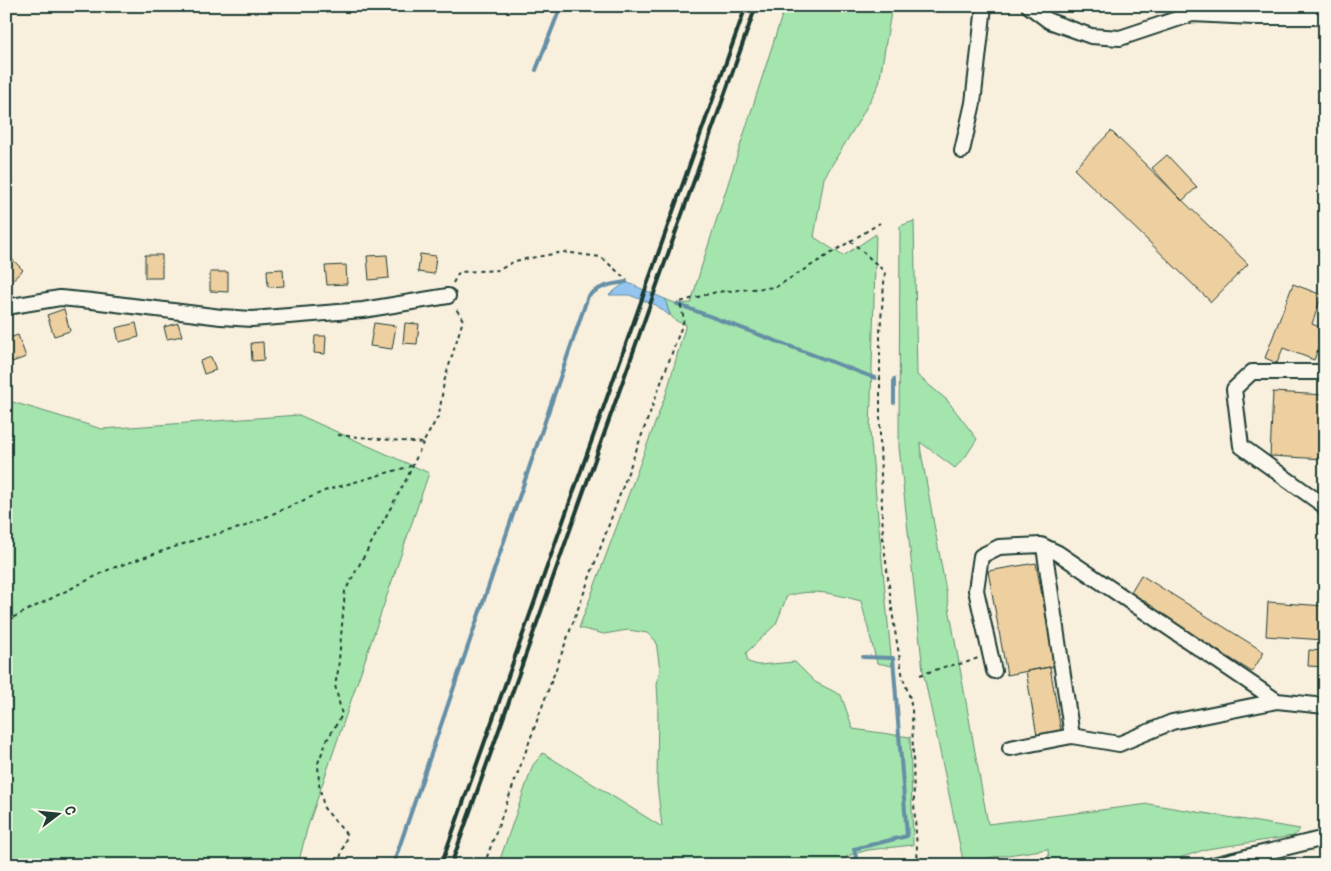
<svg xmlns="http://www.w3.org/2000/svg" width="1331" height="871" viewBox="0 0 1331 871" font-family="Pangolin,sans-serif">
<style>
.green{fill:#a4e4ad;stroke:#629070}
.water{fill:#93c5f0;stroke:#658fa5}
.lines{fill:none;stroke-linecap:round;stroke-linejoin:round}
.stream{stroke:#658fa5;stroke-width:4}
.building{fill:#edcfa0;stroke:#1f3d34}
.minor-casing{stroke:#1f3d34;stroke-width:18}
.path{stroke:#1f3d34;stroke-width:2;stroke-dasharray:4 4;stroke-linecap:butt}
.minor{stroke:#fbf7ec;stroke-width:14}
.rail{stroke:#1f3d34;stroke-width:4}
</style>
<rect width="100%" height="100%" fill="#f8efdd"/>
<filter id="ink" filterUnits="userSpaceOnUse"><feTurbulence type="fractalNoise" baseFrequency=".02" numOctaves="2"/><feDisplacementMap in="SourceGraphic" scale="10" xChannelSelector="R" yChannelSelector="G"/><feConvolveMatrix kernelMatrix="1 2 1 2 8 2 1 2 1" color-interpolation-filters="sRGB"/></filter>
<g filter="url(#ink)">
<!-- green -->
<path class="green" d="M 785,6 L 892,6 L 879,84 L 860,119 L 824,178 L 814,237 L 843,256 L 876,234 L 870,432 L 892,666 L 877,663 L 861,601 C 834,594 815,588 787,596 L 776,624 L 746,653 L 748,662 L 758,665 L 795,662 L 815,682 L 841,695 L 853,729 L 910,737 L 913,845 L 868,850 L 847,856 L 842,865 L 498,865 L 533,765 L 543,753 L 662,827 L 657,784 L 658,701 L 657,684 L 660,670 L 656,641 L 647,633 L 628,630 L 604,634 L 579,628 L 667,391 L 686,324 C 670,322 669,312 665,299 L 677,304 L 691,303 L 701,268 Z
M 914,221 L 917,375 L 947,400 L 977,439 L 966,456 L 955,468 L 920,442 L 921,452 L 988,824 L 1149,804 L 1300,829 L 1294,836 L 1207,849 L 1158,865 L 1049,865 L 1048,849 L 988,858 L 988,865 L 964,865 L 923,671 L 899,447 L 900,226 Z
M 6,400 L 102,429 L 299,415 L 429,473 L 307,829 L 298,865 L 6,865 Z"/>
<!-- water -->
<path class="water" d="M 626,282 L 665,299 L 670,316 L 656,305 L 629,295 L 609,295 Z"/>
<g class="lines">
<!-- stream -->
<path class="stream" d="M 536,70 L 561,6
M 677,304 L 875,378
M 894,379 L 894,403
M 393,865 L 588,296 C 600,286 611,284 626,282
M 858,865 L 854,849 L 907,836 L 893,658 L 863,657"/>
</g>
<!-- building -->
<path class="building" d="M 1111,131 L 1248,264 L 1211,302 L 1074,169 Z
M 1167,155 L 1197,187 L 1182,201 L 1152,168 Z
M 6,253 L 23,270 L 7,285 L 6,284 Z
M 420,254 L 436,256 L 434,274 L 418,272 Z
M 145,255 L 162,255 L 162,278 L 145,278 Z
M 387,255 L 389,278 L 369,280 L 367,256 Z
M 346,265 L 347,284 L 327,285 L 325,266 Z
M 283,269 L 284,286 L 268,287 L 267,270 Z
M 210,272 L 228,272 L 228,292 L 210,291 Z
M 1293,284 L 1322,295 L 1312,324 L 1325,329 L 1325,331 L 1314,360 L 1283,348 L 1277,363 L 1265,358 Z
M 64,309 L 70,331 L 54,336 L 47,315 Z
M 136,323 L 139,337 L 119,342 L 116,328 Z
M 178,323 L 182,336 L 167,339 L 164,327 Z
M 374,323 L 396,326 L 392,349 L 370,346 Z
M 405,323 L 419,324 L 417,344 L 403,343 Z
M 18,335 L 26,357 L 12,362 L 6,346 L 6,339 Z
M 315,336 L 326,336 L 325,354 L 314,353 Z
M 263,342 L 264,360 L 252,361 L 251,343 Z
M 211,357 L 216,370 L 204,374 L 200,361 Z
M 1273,392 L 1325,395 L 1325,459 L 1270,456 Z
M 1036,563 L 1055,666 L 1007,675 L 988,571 Z
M 1141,575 L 1264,652 L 1252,672 L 1129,595 Z
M 1268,602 L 1325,606 L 1324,640 L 1266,636 Z
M 1309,650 L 1325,651 L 1325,667 L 1308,666 Z
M 1050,667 L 1061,731 L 1037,736 L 1026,671 Z
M 1323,710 L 1325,710 L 1325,733 L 1321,732 Z"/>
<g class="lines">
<defs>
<path id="minor" d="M 1029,6 L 1049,21 L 1091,36 L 1120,38 L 1192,14 L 1253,17 L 1325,17
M 962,151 L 973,103 L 984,6
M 6,307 L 60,298 L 92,301 L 221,317 L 252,319 L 363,310 L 448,296
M 1325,372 L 1252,372 L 1234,389 L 1241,446 L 1323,505 L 1325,508
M 1044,547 L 1072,736
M 994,671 L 976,590 L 981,556 L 999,547 L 1041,545 L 1058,553 L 1277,701
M 1010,748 L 1072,736 L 1119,744 L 1172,722 L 1277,701 L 1325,706
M 1213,865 L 1325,838"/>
</defs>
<!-- minor casing -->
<use href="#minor" class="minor-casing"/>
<!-- path -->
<path class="path" d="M 850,240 L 885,272 L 880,332 L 880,444 L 883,538 L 894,625 L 903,678 L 909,695 L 912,709 L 914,803 L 918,865
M 453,283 L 459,272 L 499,270 L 515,261 L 563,252 L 601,257 L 627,280
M 338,435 L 423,443 L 439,415 L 444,382 L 463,320 L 455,307
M 6,621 L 110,569 L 198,539 L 243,527 L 327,490 L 411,466
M 920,675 L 947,666 L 965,663 L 978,658
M 338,865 L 347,835 L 324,808 L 319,784 L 318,763 L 327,740 L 342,715 L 335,685 L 338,671 L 345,591 L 407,478 L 423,443
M 484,865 L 684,320 L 680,302 L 716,292 L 776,287 L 880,223"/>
<!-- minor -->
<use href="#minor" class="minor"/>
<!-- rail -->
<path class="rail" d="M 441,865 L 746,6
M 451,865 L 756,6"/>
</g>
</g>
<!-- margin -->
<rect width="1331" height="871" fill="none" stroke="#fbf7ec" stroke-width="25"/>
<rect x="12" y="12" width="1306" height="846" fill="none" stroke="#1f3d34" stroke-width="2" filter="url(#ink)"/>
<!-- north arrow -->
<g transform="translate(58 814) rotate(74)" stroke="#fbf7ec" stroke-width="4" paint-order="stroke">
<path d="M0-4L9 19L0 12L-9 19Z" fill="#1f3d34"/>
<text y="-8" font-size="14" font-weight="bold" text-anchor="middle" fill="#1f3d34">С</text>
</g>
</svg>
